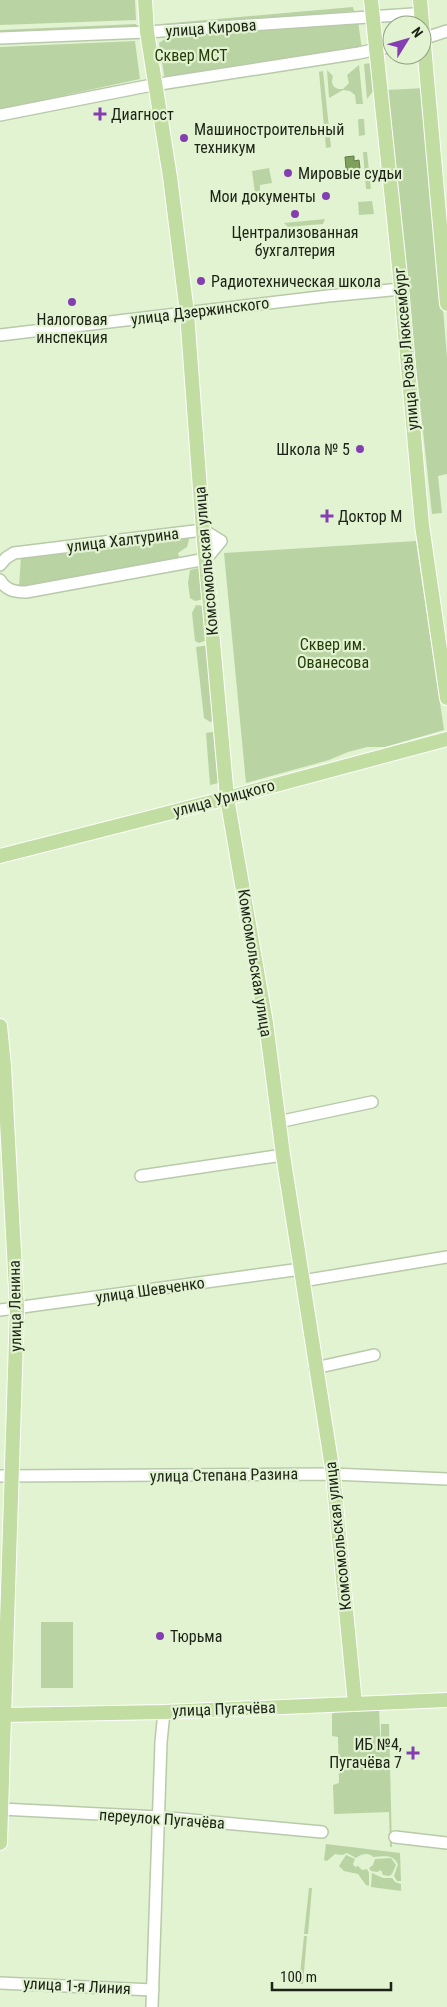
<svg xmlns="http://www.w3.org/2000/svg" width="447" height="2007" viewBox="0 0 447 2007" font-family="'Roboto Condensed',sans-serif">
<style>
.green{fill:#bad3a3}
.water{fill:#7ea05b;stroke:#617a46}
.lines{fill:none;stroke-linecap:round;stroke-linejoin:round}
.minor-casing{stroke:#b8caa9;stroke-width:14}
.major-casing{stroke:#fff;stroke-width:16}
.minor{stroke:#fff;stroke-width:11}
.major{stroke:#c1dda1;stroke-width:14}
.poi-dot{fill:#853eb1;stroke:#e1f3d1;stroke-width:2}
.labels{text-anchor:middle;dominant-baseline:central;stroke-width:4.5;stroke-linejoin:round;paint-order:stroke}
.street-label{font-size:16px;fill:#1c2216;stroke:#e1f3d1}
.park-label{font-size:16px;fill:#263c08;stroke:#e1f3d1}
.poi-label{font-size:16px;fill:#1c2216;stroke:#e1f3d1;text-anchor:start}
</style>
<rect width="100%" height="100%" fill="#e1f3d1"/>
<!-- green -->
<path class="green" d="M 0,0 L 135,0 L 136,20 L 0,25 Z
M 353,7 L 354,11 L 161,28 L 161,24 Z
M 358,21 L 362,50 L 166,78 L 164,75 L 159,43 L 166,38 Z
M 136,24 L 137,28 L 0,33 L 0,30 Z
M 135,41 L 140,79 L 0,109 L 0,47 Z
M 372,63 L 374,90 L 367,99 L 364,64 Z
M 359,65 L 363,104 L 356,104 L 355,95 L 350,91 L 343,90 L 329,98 L 327,70 L 333,76 C 330,84 334,90 343,89 L 349,83 L 347,75 Z
M 323,71 L 331,147 L 326,148 L 319,72 Z
M 425,88 L 447,358 L 447,474 L 438,476 L 442,513 L 432,514 L 386,90 Z
M 359,119 L 364,119 L 365,135 L 359,136 L 358,120 Z
M 363,152 L 367,152 L 371,189 L 366,189 Z
M 269,168 L 272,183 L 260,185 L 260,192 L 255,193 L 252,171 Z
M 372,201 L 374,214 L 359,215 L 358,202 Z
M 325,219 L 323,224 L 288,227 L 284,223 Z
M 190,535 L 187,547 L 178,553 L 180,559 L 19,587 L 21,556 Z
M 416,541 L 444,730 L 385,747 L 367,747 L 348,752 L 329,760 L 246,783 L 224,553 Z
M 203,567 L 204,599 L 195,601 L 190,598 L 188,583 L 190,570 Z
M 196,605 L 205,606 L 207,640 L 199,643 L 195,641 L 192,613 Z
M 210,645 L 215,720 L 210,722 L 204,718 L 196,647 Z
M 218,731 L 222,782 L 210,785 L 206,733 Z
M 41,1622 L 73,1622 L 73,1688 L 41,1688 Z
M 379,1709 L 381,1755 L 381,1724 L 389,1724 L 392,1847 L 390,1847 L 389,1812 L 334,1814 L 333,1785 L 339,1783 L 338,1737 L 332,1736 L 332,1714 L 336,1711 Z
M 326,1844 L 400,1853 L 401,1881 L 397,1881 L 394,1876 L 398,1864 C 393,1854 384,1856 373,1857 C 369,1852 361,1854 356,1858 L 347,1853 L 342,1855 L 335,1854 L 327,1861 L 324,1860 Z
M 346,1855 L 355,1859 L 353,1864 L 355,1867 L 358,1866 L 362,1870 L 367,1869 L 369,1873 L 369,1886 L 366,1885 L 358,1874 L 344,1871 L 339,1866 Z
M 391,1858 L 396,1865 L 392,1874 L 389,1876 L 383,1875 L 381,1870 L 377,1872 L 371,1871 L 369,1868 L 373,1865 L 375,1859 Z
M 372,1873 L 383,1878 L 392,1878 L 395,1882 L 401,1884 L 401,1891 L 371,1887 Z
M 309,1888 L 312,1888 L 308,1934 L 304,1934 Z
M 304,1936 L 307,1936 L 303,1984 L 299,1984 Z"/>
<!-- water -->
<path class="water" d="M 354,156 L 354,161 L 359,160 L 360,168 L 356,169 L 357,179 L 347,180 L 345,157 Z"/>
<g class="lines">
<defs>
<path id="minor" d="M 0,38 L 147,32 L 413,14 L 421,17
M 422,39 L 447,31
M 0,115 L 147,86 L 359,53 L 392,46
M 0,335 L 328,296 L 401,289
M 0,565 L 6,558 L 14,553 L 203,530 L 221,541 L 206,559 L 26,592 C 14,592 6,590 0,580
M 278,1122 L 372,1102
M 141,1176 L 283,1155
M 302,1281 L 447,1257
M 0,1310 L 301,1269
M 315,1368 L 374,1355
M 0,1476 L 333,1474 L 447,1479
M 1,1809 L 159,1817 L 322,1832
M 395,1837 L 447,1843
M 0,1983 L 153,1990
M 152,2007 L 161,1742 L 164,1712"/>
<path id="major" d="M 145,0 L 147,32 L 170,177 L 187,313 L 203,530 L 227,798 L 266,1023 L 283,1155 L 333,1474 L 355,1704
M 371,0 L 400,276 L 422,525 L 447,698
M 420,0 L 447,304
M 0,856 L 227,798 L 447,739
M 0,1026 L 4,1066 L 17,1308 L 0,1843
M 4,1715 L 164,1712 L 447,1700"/>
</defs>
<!-- minor casing -->
<use href="#minor" class="minor-casing"/>
<!-- major casing -->
<use href="#major" class="major-casing"/>
<!-- minor -->
<use href="#minor" class="minor"/>
<!-- major -->
<use href="#major" class="major"/>
</g>
<!-- markers -->
<g class="poi-dot">
<path d="M97.5 106.5h5v5h5v5h-5v5h-5v-5h-5v-5h5z"/>
<circle cx="184" cy="138" r="5"/>
<circle cx="288" cy="173" r="5"/>
<circle cx="326" cy="196" r="5"/>
<circle cx="295" cy="214" r="5"/>
<circle cx="201" cy="281" r="5"/>
<circle cx="72" cy="302" r="5"/>
<circle cx="360" cy="449" r="5"/>
<path d="M324.5 508.5h5v5h5v5h-5v5h-5v-5h-5v-5h5z"/>
<circle cx="160" cy="1636" r="5"/>
<path d="M410.5 1745.5h5v5h5v5h-5v5h-5v-5h-5v-5h5z"/>
</g>
<g class="labels">
<!-- street labels -->
<g class="street-label">
<text transform="translate(211 28) rotate(-4)">улица Кирова</text>
<text transform="translate(200 311) rotate(-7)">улица Дзержинского</text>
<text transform="translate(406 349) rotate(-95)">улица Розы Люксембург</text>
<text transform="translate(123 540) rotate(-7)">улица Халтурина</text>
<text transform="translate(206 561) rotate(-95)">Комсомольская улица</text>
<text transform="translate(224 798) rotate(-15)">улица Урицкого</text>
<text transform="translate(255 963) rotate(81)">Комсомольская улица</text>
<text transform="translate(150 1290) rotate(-8)">улица Шевченко</text>
<text transform="translate(15 1306) rotate(-91)">улица Ленина</text>
<text transform="translate(224 1475) rotate(-1)">улица Степана Разина</text>
<text transform="translate(338 1536) rotate(-96)">Комсомольская улица</text>
<text transform="translate(224 1709) rotate(-2)">улица Пугачёва</text>
<text transform="translate(162 1819) rotate(4)">переулок Пугачёва</text>
<text transform="translate(77 1986) rotate(3)">улица 1-я Линия</text>
</g>
<!-- park labels -->
<g class="park-label">
<text x="191" y="55">Сквер МСТ</text>
<text x="333" y="644">Сквер им.<tspan x="333" dy="18">Ованесова</tspan></text>
</g>
<!-- poi labels -->
<g class="poi-label">
<text x="111" y="114">Диагност</text>
<text x="194" y="129">Машиностроительный<tspan x="194" dy="18">техникум</tspan></text>
<text x="298" y="173">Мировые судьи</text>
<text x="316" y="196" text-anchor="end">Мои документы</text>
<text x="295" y="232" text-anchor="middle">Централизованная<tspan x="295" dy="18">бухгалтерия</tspan></text>
<text x="211" y="281">Радиотехническая школа</text>
<text x="72" y="319" text-anchor="middle">Налоговая<tspan x="72" dy="18">инспекция</tspan></text>
<text x="350" y="449" text-anchor="end">Школа № 5</text>
<text x="338" y="516">Доктор М</text>
<text x="170" y="1636">Тюрьма</text>
<text x="402" y="1744" text-anchor="end">ИБ №4,<tspan x="402" dy="18">Пугачёва 7</tspan></text>
</g>
</g>
<!-- north arrow -->
<g transform="translate(407 40) rotate(53)"><circle r="24" fill="#e1f3d1" stroke="#929f86"/>
<path d="M0-4L9 19L0 12L-9 19Z" fill="#853eb1"/>
<text y="-8" font-size="14" font-weight="bold" text-anchor="middle" fill="#1c2216">N</text>
</g>
<!-- scale -->
<path d="M272 1982v8h119v-8" fill="none" stroke="#1c2216" stroke-width="2.5"/>
<text x="280" y="1982" font-size="15" fill="#1c2216" stroke="#e1f3d1" stroke-width="4" paint-order="stroke">100 m</text>
</svg>
